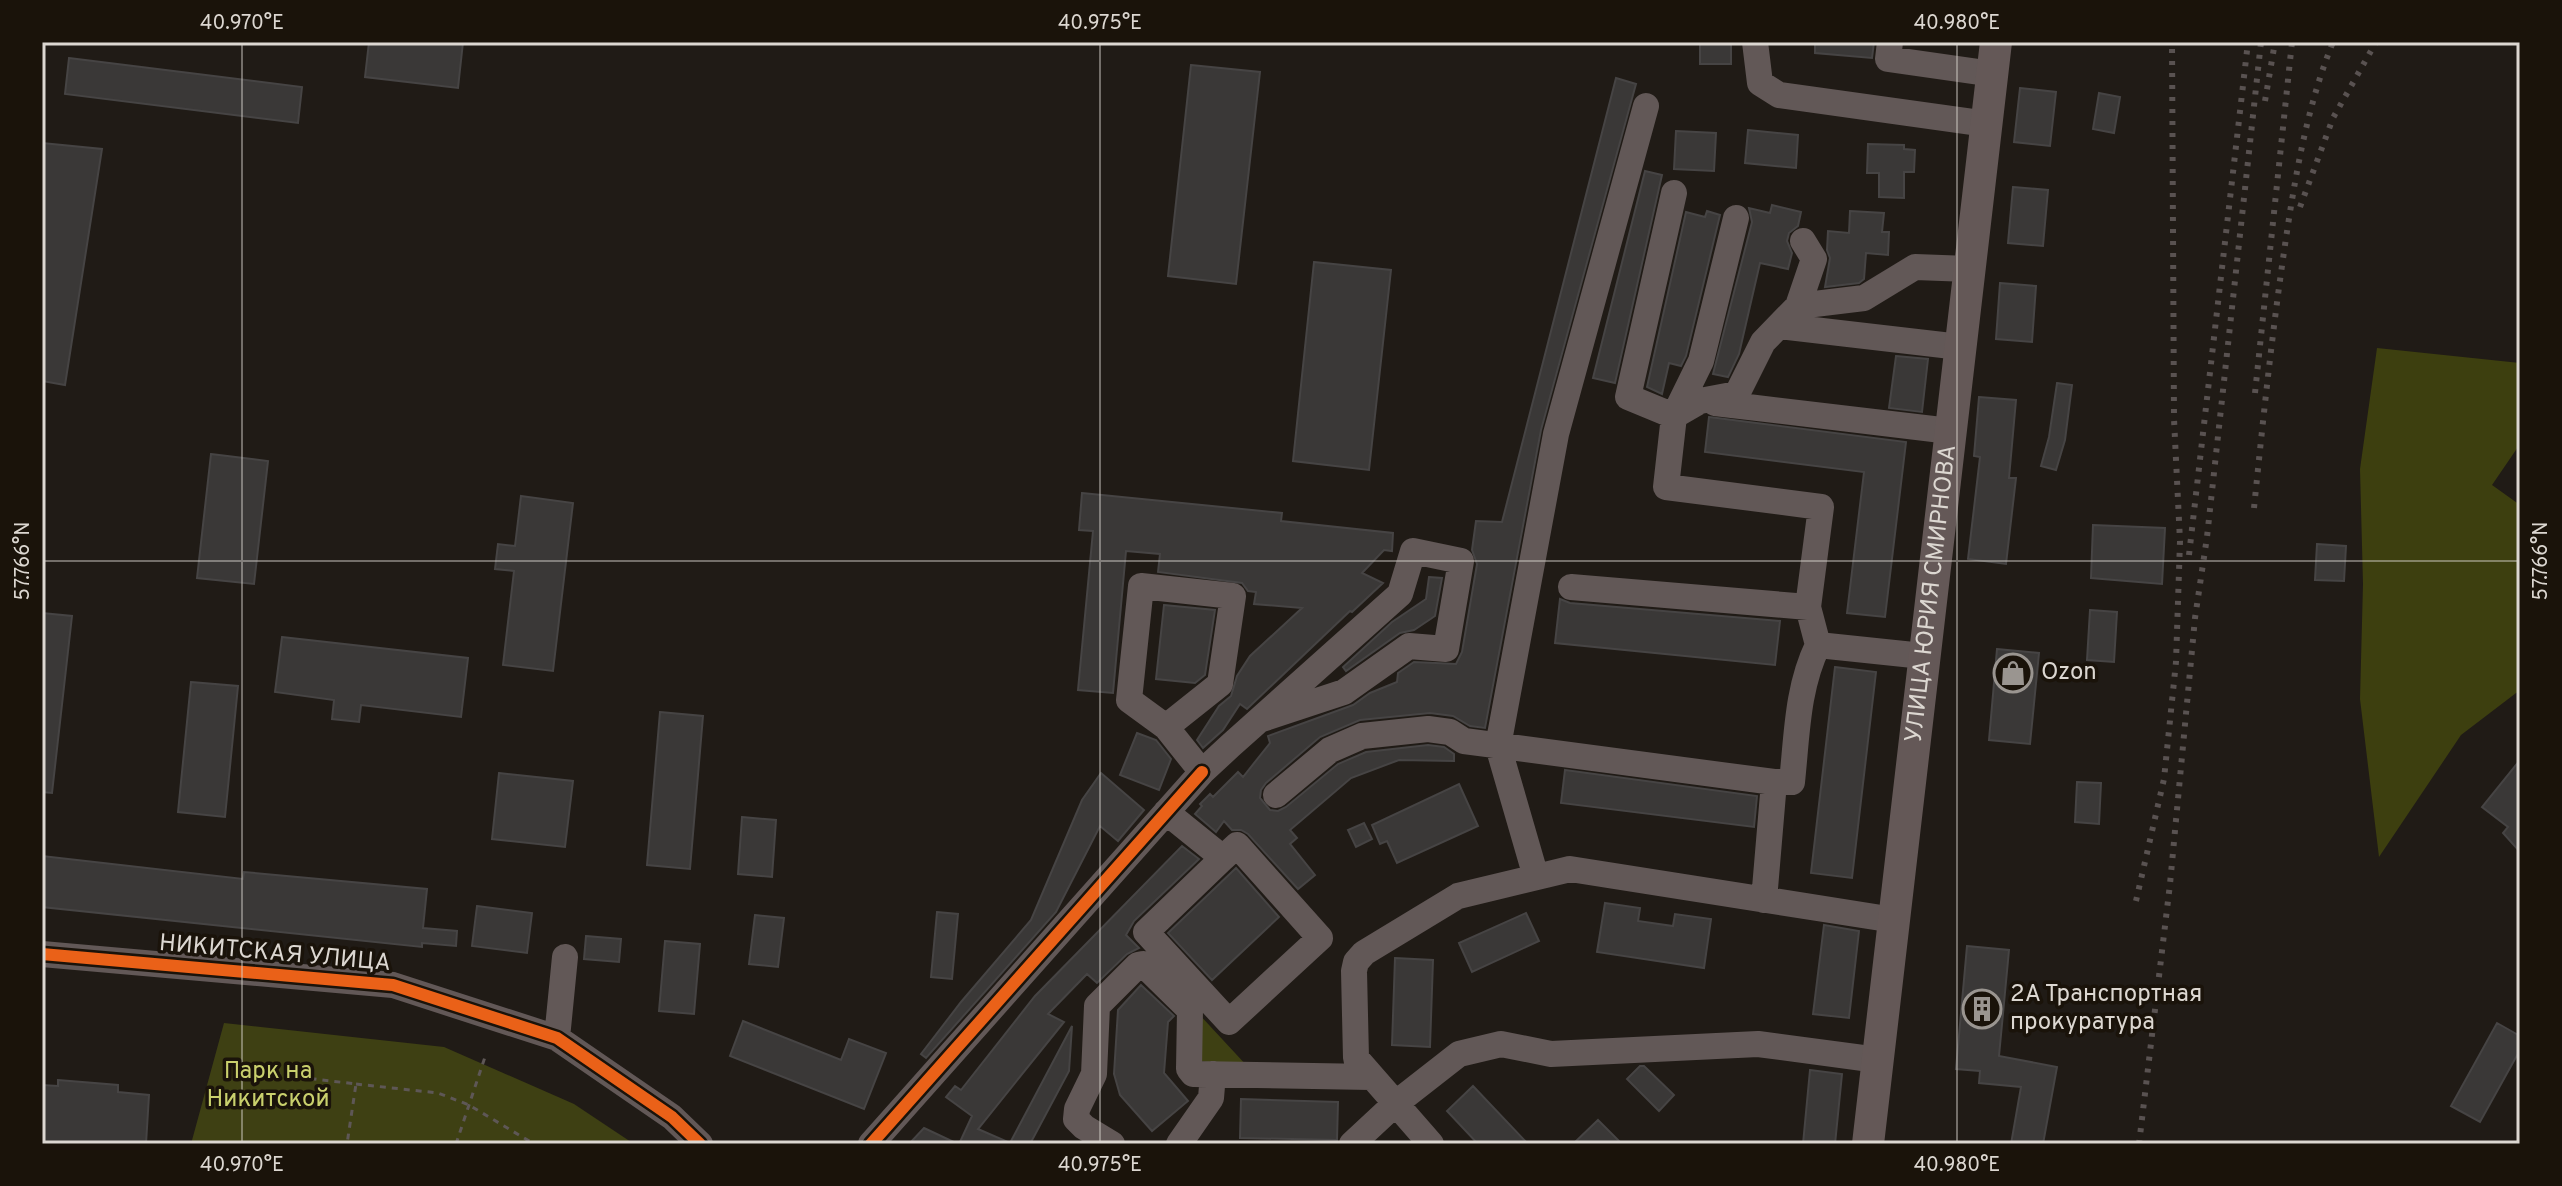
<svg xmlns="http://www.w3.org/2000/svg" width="2562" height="1186" viewBox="0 0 2562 1186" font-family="Overpass,sans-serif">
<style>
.green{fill:#3e4013}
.forest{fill:#3d3f0f}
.building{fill:#3a3837;stroke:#464444;stroke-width:2}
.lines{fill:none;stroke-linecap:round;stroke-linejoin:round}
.path{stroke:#5e5756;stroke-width:3;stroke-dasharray:6 6;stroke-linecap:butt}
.minor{stroke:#625857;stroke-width:26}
.major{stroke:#645857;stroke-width:32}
.rail{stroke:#595251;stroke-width:6;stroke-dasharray:4 8;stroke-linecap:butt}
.cycleway-casing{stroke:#1a130a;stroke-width:17}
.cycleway{stroke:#ea6118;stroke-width:12}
.ticks{fill:none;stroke:#dcd7d1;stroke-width:2;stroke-opacity:0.45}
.labels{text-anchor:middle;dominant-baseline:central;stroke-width:7;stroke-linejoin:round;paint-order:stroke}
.street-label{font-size:24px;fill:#dcd7d1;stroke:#1a130a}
.poi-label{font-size:24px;fill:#dcd7d1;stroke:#1a130a;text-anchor:start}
.park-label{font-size:24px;fill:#c9d06d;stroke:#1a130a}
.neatline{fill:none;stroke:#dcd7d1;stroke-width:3}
.ticks-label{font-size:20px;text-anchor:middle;fill:#dcd7d1}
</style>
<rect width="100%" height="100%" fill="#201b16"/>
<!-- green -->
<path class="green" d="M 1197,1012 L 1248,1067 L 1200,1061 Z
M 224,1023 L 444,1047 L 574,1104 L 634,1144 L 191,1144 Z"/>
<!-- forest -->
<path class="forest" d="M 2377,348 L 2520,363 L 2520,444 L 2492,485 L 2520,505 L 2520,690 L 2461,735 L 2379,857 L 2360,699 L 2363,584 L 2360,469 Z"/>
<!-- building -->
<path class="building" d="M 369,42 L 463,42 L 458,88 L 365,77 Z
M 1700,42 L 1731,42 L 1731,64 L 1700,64 Z
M 1815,42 L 1874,42 L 1872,58 L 1815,53 Z
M 69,58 L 302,87 L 298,123 L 65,94 Z
M 1191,65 L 1260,72 L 1236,284 L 1168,276 Z
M 1616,78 L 1636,84 L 1541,430 L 1485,728 L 1470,726 L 1453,716 L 1430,713 L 1360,720 L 1320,737 L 1266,783 L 1261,790 L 1260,798 L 1270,810 L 1278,811 L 1286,807 L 1338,764 L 1366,752 L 1428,745 L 1444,747 L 1454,754 L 1454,761 L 1399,760 L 1351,778 L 1290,830 L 1297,838 L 1290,844 L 1315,875 L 1298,889 L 1248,834 L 1241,830 L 1232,830 L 1224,821 L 1216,832 L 1195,814 L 1202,806 L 1200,804 L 1210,794 L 1213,797 L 1238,772 L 1243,777 L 1270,743 L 1268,736 L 1353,705 L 1370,693 L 1397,682 L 1398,673 L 1414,662 L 1456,664 L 1462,652 L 1477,564 L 1472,550 L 1476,521 L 1502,522 Z
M 2020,88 L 2056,92 L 2050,146 L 2014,142 Z
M 2099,93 L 2120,97 L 2114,133 L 2093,129 Z
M 1748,130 L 1798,135 L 1796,168 L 1745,163 Z
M 1676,131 L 1716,133 L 1714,171 L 1674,169 Z
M 42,143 L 102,149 L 65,385 L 42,381 Z
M 1868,144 L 1904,145 L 1904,149 L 1915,150 L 1914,172 L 1904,172 L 1904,198 L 1879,197 L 1879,173 L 1867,173 Z
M 1645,171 L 1662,175 L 1615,383 L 1593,378 Z
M 2013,187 L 2048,190 L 2043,246 L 2008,243 Z
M 1772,205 L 1801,212 L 1798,226 L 1789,233 L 1787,241 L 1792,253 L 1788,269 L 1760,263 L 1739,354 L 1728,377 L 1713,374 L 1752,222 L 1749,208 L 1770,213 Z
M 1707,211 L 1720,215 L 1686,356 L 1681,366 L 1669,363 L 1662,394 L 1647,387 L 1686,212 L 1705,217 Z
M 1850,211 L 1884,213 L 1882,232 L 1889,232 L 1888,255 L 1866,253 L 1864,279 L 1859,283 L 1825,287 L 1830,258 L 1827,250 L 1828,231 L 1849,233 Z
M 1314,262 L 1391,270 L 1369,470 L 1293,461 Z
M 2000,283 L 2036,286 L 2032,342 L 1996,339 Z
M 1896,356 L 1928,359 L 1922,412 L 1889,408 Z
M 2057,383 L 2072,385 L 2065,440 L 2056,470 L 2041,466 L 2049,437 Z
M 1979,397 L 2016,400 L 2009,478 L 2016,478 L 2006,564 L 1968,559 L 1980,457 L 1974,456 Z
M 1709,417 L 1906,442 L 1885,617 L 1847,613 L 1864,472 L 1705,452 Z
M 211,454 L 268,461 L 254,584 L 197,578 Z
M 1082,493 L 1282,513 L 1281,521 L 1393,533 L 1392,551 L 1384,550 L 1362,573 L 1383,583 L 1352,612 L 1350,611 L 1247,709 L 1240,704 L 1223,730 L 1203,748 L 1197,740 L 1219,706 L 1231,696 L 1237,676 L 1250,656 L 1302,608 L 1254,604 L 1256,592 L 1248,591 L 1242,583 L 1158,572 L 1160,554 L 1126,551 L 1113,693 L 1078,690 L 1093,531 L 1079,530 Z
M 521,496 L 573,503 L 553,671 L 503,665 L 514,571 L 495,569 L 498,544 L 515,546 Z
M 2093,525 L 2165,528 L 2162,584 L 2091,578 Z
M 2317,544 L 2346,546 L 2344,581 L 2315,580 Z
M 1429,577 L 1442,578 L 1435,616 L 1414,630 L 1400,633 L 1346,671 L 1343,667 L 1392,622 L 1426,599 Z
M 1560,599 L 1570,603 L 1780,621 L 1775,665 L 1555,643 Z
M 1164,605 L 1215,610 L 1205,675 L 1195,683 L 1156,679 Z
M 2090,610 L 2117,612 L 2114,662 L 2087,660 Z
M 42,613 L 72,616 L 52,793 L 42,792 Z
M 282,637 L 468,658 L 461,717 L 361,705 L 359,722 L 332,719 L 334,700 L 275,692 Z
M 1997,649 L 2039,653 L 2030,744 L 1989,740 Z
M 1835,667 L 1876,672 L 1852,878 L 1811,873 Z
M 191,682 L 238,686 L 225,817 L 178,812 Z
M 660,712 L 703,716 L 690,869 L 647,865 Z
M 1137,733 L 1156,740 L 1171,759 L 1159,790 L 1120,775 Z
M 2520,760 L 2520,852 L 2503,833 L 2508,827 L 2482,807 Z
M 1565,770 L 1757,796 L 1754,827 L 1561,803 Z
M 499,773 L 573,781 L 565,847 L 492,839 Z
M 1101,773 L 1144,810 L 1118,841 L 1100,826 L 1056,912 L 926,1058 L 921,1054 L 961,1002 L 1031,920 L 1082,800 Z
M 2077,782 L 2101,783 L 2099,824 L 2075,822 Z
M 1459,784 L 1478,826 L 1397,863 L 1387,841 L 1380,844 L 1372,825 Z
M 742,817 L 776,820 L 772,877 L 738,874 Z
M 1364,823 L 1372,839 L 1356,847 L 1348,830 Z
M 1182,846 L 1199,859 L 1134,921 L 1126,935 L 1139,948 L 1127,954 L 1097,983 L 1087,974 L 1048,1014 L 1064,1022 L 978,1129 L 1010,1143 L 1072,1026 L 1069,1071 L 1030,1144 L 959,1144 L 972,1116 L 946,1097 L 955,1086 L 961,1090 L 1035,996 Z
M 42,856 L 243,879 L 244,872 L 427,889 L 423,928 L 457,931 L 456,946 L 422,943 L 422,947 L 42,907 Z
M 1236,868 L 1279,917 L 1212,980 L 1168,933 Z
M 1605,903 L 1640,908 L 1638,921 L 1673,926 L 1675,914 L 1711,919 L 1704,968 L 1597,952 Z
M 477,906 L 532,913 L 527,953 L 472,946 Z
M 937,912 L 958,914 L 952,979 L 931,977 Z
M 1526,913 L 1539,941 L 1472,972 L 1459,943 Z
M 755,915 L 784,918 L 778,967 L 749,964 Z
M 1824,925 L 1859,931 L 1849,1018 L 1813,1014 Z
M 586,936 L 621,939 L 619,962 L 584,959 Z
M 665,941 L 700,944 L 694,1014 L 659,1011 Z
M 1967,946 L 2009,950 L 1999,1056 L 2057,1067 L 2043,1144 L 2011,1144 L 2021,1087 L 1979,1083 L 1980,1071 L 1956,1069 Z
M 1395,958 L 1433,960 L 1430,1047 L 1392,1045 Z
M 1141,985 L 1174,1016 L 1168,1022 L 1164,1073 L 1188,1101 L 1152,1131 L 1120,1095 L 1114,1074 L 1118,1010 Z
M 743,1021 L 841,1060 L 849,1039 L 886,1053 L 864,1109 L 730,1056 Z
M 2497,1023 L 2520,1036 L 2520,1050 L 2480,1122 L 2451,1106 Z
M 1640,1066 L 1644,1066 L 1674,1095 L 1659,1111 L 1627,1079 Z
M 1810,1070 L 1842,1074 L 1835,1144 L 1803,1144 Z
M 58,1080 L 118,1085 L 118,1092 L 149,1095 L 146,1144 L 42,1144 L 42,1085 L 58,1086 Z
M 1473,1086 L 1528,1144 L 1478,1144 L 1447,1111 Z
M 1241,1099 L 1338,1102 L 1337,1140 L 1240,1138 Z
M 1598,1120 L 1622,1144 L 1573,1144 Z
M 924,1128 L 958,1144 L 909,1144 Z"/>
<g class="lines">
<!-- path -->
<path class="path" d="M 239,1070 L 356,1084 L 347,1144
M 356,1084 L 438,1093 L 469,1105 L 534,1144
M 456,1144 L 486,1054"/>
<!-- minor -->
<path class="minor" d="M 1755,42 L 1760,83 L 1779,95 L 1987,124
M 1890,42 L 1888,59 L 1993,74
M 1674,193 L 1628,397 L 1674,416 L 1666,487 L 1821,507 L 1808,607 L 1818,645 L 1923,656
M 1798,306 L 1814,259 L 1803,241
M 1779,326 L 1960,347
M 1715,403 L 1950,431
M 1674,416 L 1700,401 L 1737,394 L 1763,342 L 1798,306 L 1864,298 L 1915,267 L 1969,269
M 1674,416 L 1701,361 L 1736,218
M 1571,587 L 1808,607
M 1166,727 L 1220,684 L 1233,596 L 1141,586 L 1129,700 L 1166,727 L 1202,772
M 1774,782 L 1792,782 C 1797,735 1797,688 1818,645
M 1276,795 L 1330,750 L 1362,736 L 1428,729 L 1450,732 L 1464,741 L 1774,782 L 1764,900
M 1166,812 L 1223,858 L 1237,845 L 1320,938 L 1229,1022 L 1146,932 L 1223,858
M 1536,877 L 1498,746 L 1556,434 L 1646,106
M 42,954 L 393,985 L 557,1038 L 672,1117 L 700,1144
M 557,1038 L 565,957
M 871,1144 L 1202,772 L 1230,746 L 1400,594 L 1413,551 L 1461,561 L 1446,649 L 1409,646 L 1344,692 L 1259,720
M 1112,1144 L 1084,1127 L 1076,1119 L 1077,1109 L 1094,1074 L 1097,1006 L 1138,965 L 1143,964 L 1190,1010 L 1189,1069 L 1193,1074 L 1371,1077
M 1179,1144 L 1211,1098 L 1213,1074
M 1352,1144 L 1395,1104 L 1459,1054 L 1501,1044 L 1551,1054 L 1758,1044 L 1878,1060
M 1431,1144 L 1356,1058 L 1354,971 L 1356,962 L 1364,953 L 1458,896 L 1570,869 L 1894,920"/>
<!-- major -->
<path class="major" id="s1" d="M 1868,1144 L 1996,42"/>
<!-- rail -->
<path class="rail" d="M 2265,101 L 2275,42
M 2300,207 L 2333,118 L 2376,42
M 2255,393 L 2292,42
M 2254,508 C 2263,420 2272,333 2285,245 C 2295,177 2307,106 2333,42
M 2189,555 L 2248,42
M 2136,901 L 2164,779 L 2176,662 L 2180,541 L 2174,419 L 2172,42
M 2139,1144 L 2170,884 L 2195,618 L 2207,537 L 2261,42"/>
<defs>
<path id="cycleway" d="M 42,954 L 393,985 L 557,1038 L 672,1117 L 700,1144
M 871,1144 L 1202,772"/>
</defs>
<!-- cycleway casing -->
<use href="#cycleway" class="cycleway-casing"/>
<!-- cycleway -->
<use href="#cycleway" class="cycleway"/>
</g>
<!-- ticks -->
<path class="ticks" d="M 242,42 L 242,1144M 1100,42 L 1100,1144M 1957,42 L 1957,1144M 42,561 L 2520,561"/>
<!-- icons -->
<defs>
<symbol id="shop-ring" viewBox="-11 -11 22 22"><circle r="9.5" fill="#1a130a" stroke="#9a9590" stroke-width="1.5"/><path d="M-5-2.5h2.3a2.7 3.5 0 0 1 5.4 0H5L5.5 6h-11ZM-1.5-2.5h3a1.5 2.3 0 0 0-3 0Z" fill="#9a9590"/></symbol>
<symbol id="building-ring" viewBox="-11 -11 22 22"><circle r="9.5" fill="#1a130a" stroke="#9a9590" stroke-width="1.5"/><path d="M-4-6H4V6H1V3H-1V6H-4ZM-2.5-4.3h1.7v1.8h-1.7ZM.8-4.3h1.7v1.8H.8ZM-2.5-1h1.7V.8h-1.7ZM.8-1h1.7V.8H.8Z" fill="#9a9590"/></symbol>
</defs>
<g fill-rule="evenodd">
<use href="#shop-ring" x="1991" y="651" width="44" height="44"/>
<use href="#building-ring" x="1960" y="987" width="44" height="44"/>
</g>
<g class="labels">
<!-- street labels -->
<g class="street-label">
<text stroke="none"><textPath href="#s1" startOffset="554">УЛИЦА ЮРИЯ СМИРНОВА</textPath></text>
<text transform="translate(275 954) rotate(5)">НИКИТСКАЯ УЛИЦА</text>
</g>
<!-- poi labels -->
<g class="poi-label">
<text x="2041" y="673">Ozon</text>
<text x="2010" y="995">2А Транспортная<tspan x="2010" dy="28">прокуратура</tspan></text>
</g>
<!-- park labels -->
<g class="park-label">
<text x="268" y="1072">Парк на<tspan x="268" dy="28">Никитской</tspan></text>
</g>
</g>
<!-- border -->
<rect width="2562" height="1186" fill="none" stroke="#1a130a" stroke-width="88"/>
<rect x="44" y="44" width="2474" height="1098" class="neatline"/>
<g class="ticks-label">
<text x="242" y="29">40.970°E</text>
<text x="1100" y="29">40.975°E</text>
<text x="1957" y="29">40.980°E</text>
<text transform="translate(22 561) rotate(-90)" y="7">57.766°N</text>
<text transform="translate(2540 561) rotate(-90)" y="7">57.766°N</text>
<text x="242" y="1171">40.970°E</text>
<text x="1100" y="1171">40.975°E</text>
<text x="1957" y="1171">40.980°E</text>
</g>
</svg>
